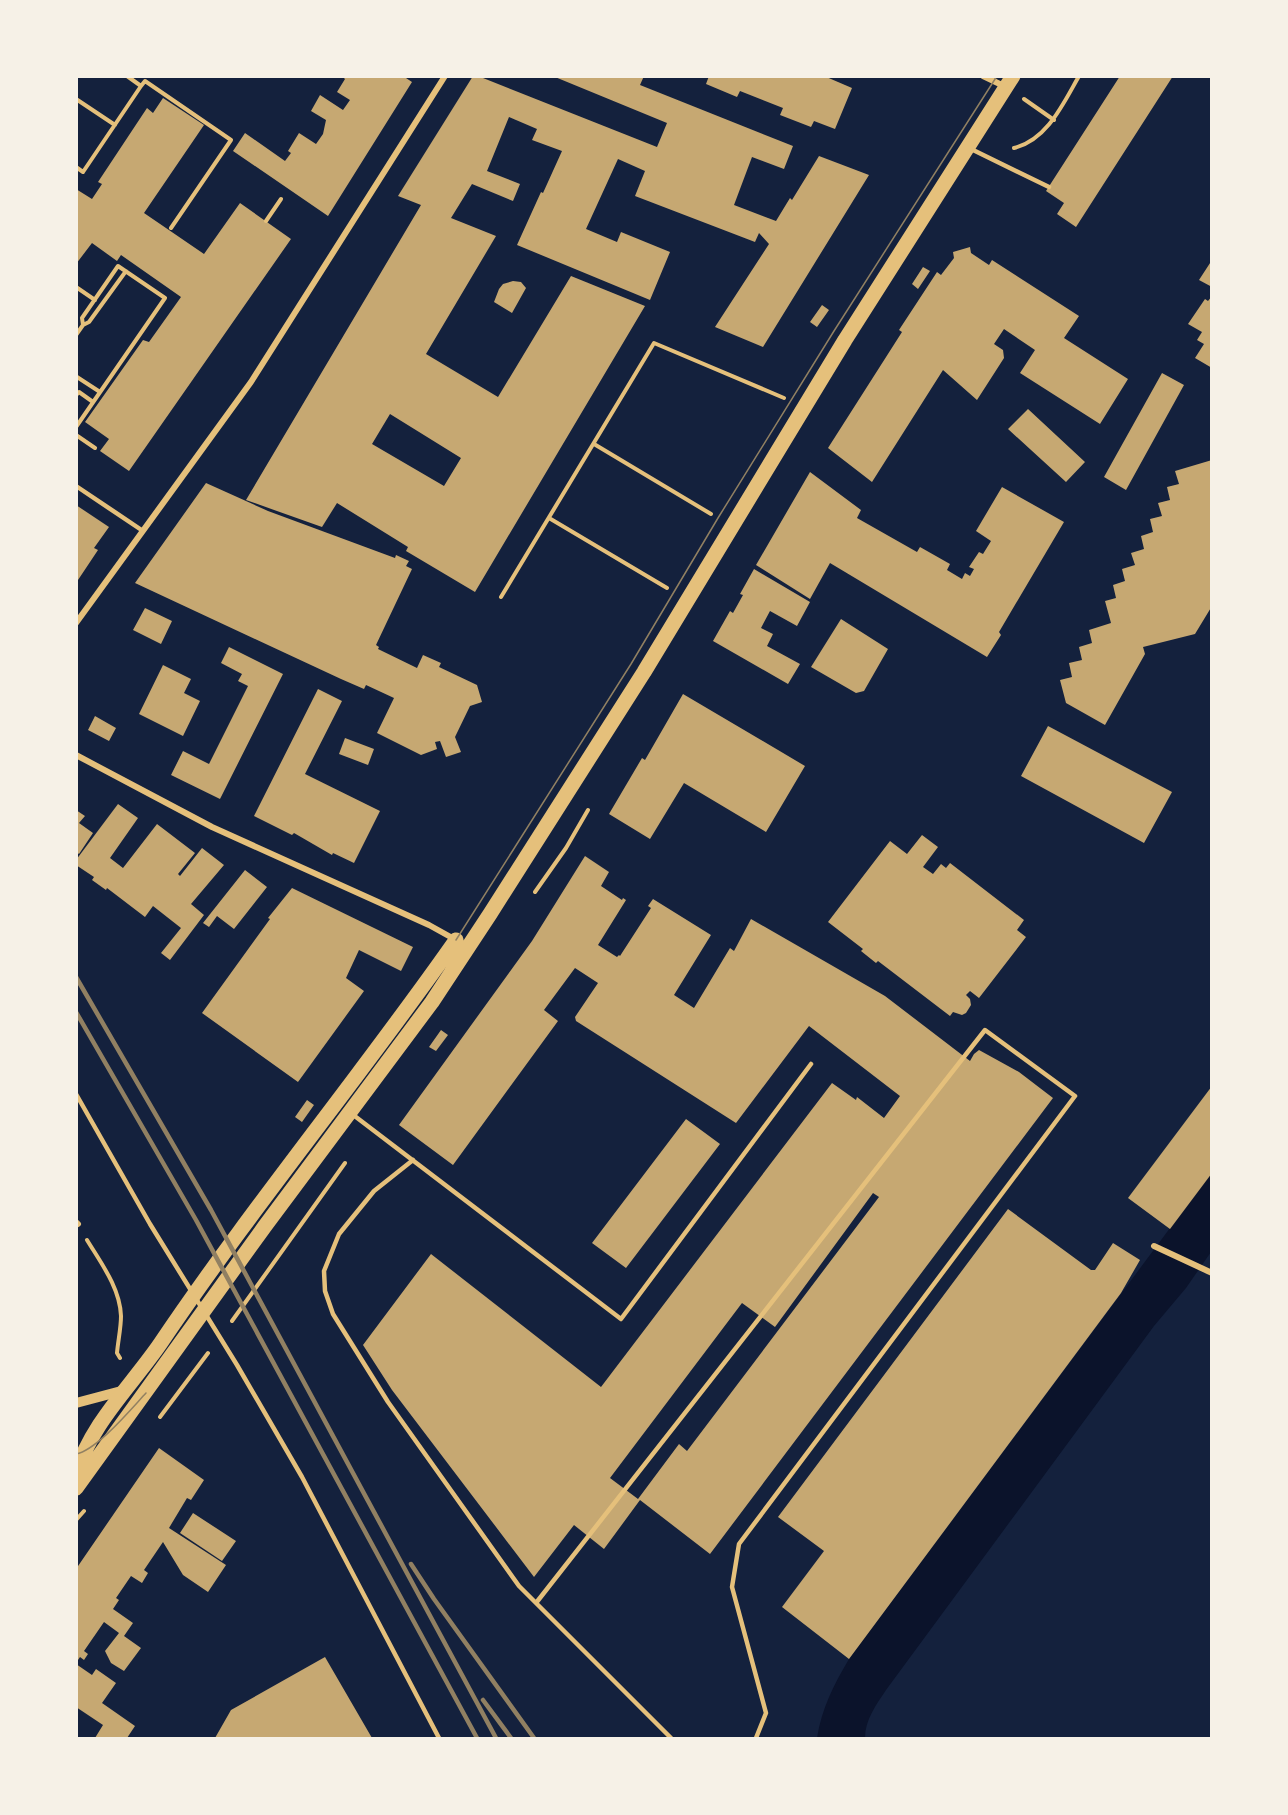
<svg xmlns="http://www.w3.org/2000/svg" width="1288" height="1815" viewBox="0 0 1288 1815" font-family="Arial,sans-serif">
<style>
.water{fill:#0b132b}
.building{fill:#c6a872;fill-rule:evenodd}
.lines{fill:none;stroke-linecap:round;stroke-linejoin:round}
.path{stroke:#e5c07b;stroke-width:4}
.service{stroke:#e5c07b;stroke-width:4.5}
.minor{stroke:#e5c07b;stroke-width:6}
.tertiary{stroke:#e5c07b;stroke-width:10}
.primary{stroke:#e5c07b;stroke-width:15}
.tram{stroke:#918062;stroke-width:1.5}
.rail{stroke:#918062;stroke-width:4.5}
</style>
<rect width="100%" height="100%" fill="#14213d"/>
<!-- water -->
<path class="water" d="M 1211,1173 L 1211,1252 L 1186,1288 L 1154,1326 L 886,1690 C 876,1705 865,1720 865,1738 L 817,1738 C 822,1708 833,1686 849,1659 Z"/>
<!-- building -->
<path class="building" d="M 342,76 L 403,76 L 412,82 L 328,216 L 233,151 L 245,133 L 285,161 L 291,153 L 288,151 L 299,133 L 316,144 L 323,134 L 326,120 L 311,111 L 320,95 L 343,110 L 350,100 L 337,92 L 345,79 Z
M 473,76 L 478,76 L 657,147 L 667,123 L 555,77 L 644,76 L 640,85 L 793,146 L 784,169 L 752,157 L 734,205 L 776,221 L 790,198 L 792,200 L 819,156 L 869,175 L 763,347 L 715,327 L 769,244 L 759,233 L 755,242 L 635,196 L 645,171 L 618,159 L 586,229 L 617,242 L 621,232 L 670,252 L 650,300 L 517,245 L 541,192 L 543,193 L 562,151 L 532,140 L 537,129 L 509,117 L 487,171 L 520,184 L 513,201 L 472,184 L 451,218 L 496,236 L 426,354 L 498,397 L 571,276 L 645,306 L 475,592 L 406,551 L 408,547 L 337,503 L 322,527 L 246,500 L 421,205 L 398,196 ZM 390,414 L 461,458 L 444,486 L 372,444 Z
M 709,76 L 824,76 L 852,88 L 835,129 L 814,121 L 811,127 L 780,115 L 783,108 L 740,91 L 737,97 L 706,84 Z
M 1120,76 L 1173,76 L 1076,227 L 1057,214 L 1064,203 L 1046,191 Z
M 163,98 L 204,125 L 144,213 L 204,254 L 240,203 L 291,239 L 129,471 L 100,451 L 109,439 L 85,422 L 143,340 L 149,342 L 181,297 L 121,255 L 117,261 L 92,243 L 76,264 L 76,189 L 92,199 L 102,184 L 98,182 L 147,108 L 153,113 Z
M 970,247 L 971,253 L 989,265 L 992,260 L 1079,316 L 1064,338 L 1128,379 L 1100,424 L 1020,373 L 1035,350 L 1004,329 L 994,344 L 1003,350 L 1004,358 L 977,400 L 943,370 L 872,482 L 828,448 L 902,332 L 899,330 L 937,272 L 941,275 L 954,258 L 953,252 Z
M 1212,260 L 1212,287 L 1199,280 Z
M 923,267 L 930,271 L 918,289 L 912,284 Z
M 513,281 L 521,282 L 526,288 L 512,313 L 494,302 L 499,289 L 503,284 Z
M 1212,296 L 1212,368 L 1195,358 L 1204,344 L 1197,340 L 1202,332 L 1188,324 L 1205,299 L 1208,301 Z
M 822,305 L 829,310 L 817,327 L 810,322 Z
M 1162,373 L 1184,385 L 1126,490 L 1104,477 Z
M 1028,409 L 1085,462 L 1066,482 L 1008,429 Z
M 1212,460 L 1212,606 L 1195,634 L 1143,647 L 1145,654 L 1105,725 L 1066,703 L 1060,680 L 1072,677 L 1069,663 L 1082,660 L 1079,647 L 1092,643 L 1089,630 L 1111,623 L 1105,601 L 1116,598 L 1113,585 L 1125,581 L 1122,569 L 1135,565 L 1131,553 L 1144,549 L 1141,536 L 1153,532 L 1150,519 L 1162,516 L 1158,503 L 1170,500 L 1167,487 L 1179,484 L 1175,471 Z
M 810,472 L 861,510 L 857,518 L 917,552 L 920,547 L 950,564 L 947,570 L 962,579 L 965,573 L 970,576 L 974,569 L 969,567 L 979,552 L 983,554 L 991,541 L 976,531 L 1002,487 L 1064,522 L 999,632 L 1001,635 L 987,657 L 830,563 L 810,599 L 756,565 Z
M 206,483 L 268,511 L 395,558 L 396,555 L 409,561 L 406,566 L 412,569 L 376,645 L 379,647 L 378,649 L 417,668 L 423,655 L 441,663 L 439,667 L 477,685 L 482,702 L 470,706 L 455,737 L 461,752 L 446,757 L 440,741 L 435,742 L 437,749 L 421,755 L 377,733 L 394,698 L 366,685 L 364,689 L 341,679 L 135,583 Z
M 76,505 L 109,527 L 94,548 L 98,550 L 76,583 Z
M 754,569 L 810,602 L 797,626 L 770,611 L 761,628 L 773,634 L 767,646 L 800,664 L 788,684 L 713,641 L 730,611 L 733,613 L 743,595 L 740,594 Z
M 145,608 L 172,621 L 161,644 L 133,630 Z
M 841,619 L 888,649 L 864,691 L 856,693 L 811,667 Z
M 229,647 L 283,674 L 220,799 L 171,775 L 183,751 L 209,764 L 248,686 L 238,681 L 242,674 L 221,663 Z
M 163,665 L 191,679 L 184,693 L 200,701 L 183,736 L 139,714 Z
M 318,689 L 342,701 L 305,774 L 380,811 L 354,863 L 333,853 L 332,855 L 294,833 L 292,835 L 254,816 Z
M 683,694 L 805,766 L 766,832 L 684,783 L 650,839 L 609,814 L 642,758 L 645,760 Z
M 95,716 L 116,728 L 109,741 L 88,730 Z
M 1048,726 L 1172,792 L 1144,843 L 1021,776 Z
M 345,738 L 374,749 L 368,765 L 339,754 Z
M 118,804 L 138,818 L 110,858 L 123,868 L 157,824 L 195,853 L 178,874 L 180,876 L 202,848 L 224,865 L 191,904 L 204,915 L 170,960 L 161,953 L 181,928 L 153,906 L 145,917 L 107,888 L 106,890 L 92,880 L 94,877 L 76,865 L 76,860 Z
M 76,810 L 85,816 L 79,823 L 93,833 L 79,854 L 76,852 Z
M 922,835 L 938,847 L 923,867 L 933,874 L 941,864 L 946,868 L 950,863 L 1024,920 L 1017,930 L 1026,937 L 979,998 L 970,991 L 966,995 L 970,999 L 971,1005 L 966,1013 L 962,1015 L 953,1012 L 950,1016 L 878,961 L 876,963 L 861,951 L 863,949 L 828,922 L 890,841 L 907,854 Z
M 585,856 L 609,872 L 601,886 L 622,900 L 623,898 L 626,900 L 598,945 L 617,957 L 619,955 L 620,956 L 651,908 L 648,906 L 653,899 L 711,935 L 674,995 L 694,1008 L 730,948 L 734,951 L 751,919 L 885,996 L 970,1061 L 974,1054 L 979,1050 L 1019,1072 L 1053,1098 L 710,1554 L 640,1500 L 604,1549 L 574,1525 L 534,1577 L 392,1390 L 363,1345 L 431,1254 L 601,1387 L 832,1083 L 856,1100 L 857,1097 L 884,1118 L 900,1096 L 809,1026 L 736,1123 L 576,1021 L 575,1017 L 598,983 L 575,968 L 544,1010 L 558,1021 L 453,1165 L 399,1125 L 532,941 ZM 873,1193 L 879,1197 L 687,1451 L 679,1444 L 638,1499 L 610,1478 L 742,1303 L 775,1327 Z
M 245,870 L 267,887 L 234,929 L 217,916 L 209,927 L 203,923 Z
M 292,888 L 413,947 L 401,971 L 359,950 L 346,978 L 364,991 L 298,1082 L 202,1013 L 270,919 L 268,918 Z
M 441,1030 L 448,1035 L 436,1051 L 429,1047 Z
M 1212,1086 L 1212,1173 L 1170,1229 L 1128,1198 Z
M 307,1100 L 314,1105 L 302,1122 L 295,1117 Z
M 686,1119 L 720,1144 L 626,1268 L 592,1243 Z
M 1008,1209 L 1091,1270 L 1095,1270 L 1113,1243 L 1140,1260 L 1121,1293 L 849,1659 L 782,1607 L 824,1551 L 778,1517 Z
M 159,1448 L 204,1480 L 191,1500 L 187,1498 L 169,1528 L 226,1565 L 208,1592 L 183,1575 L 163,1542 L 144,1570 L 148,1573 L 142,1583 L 131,1576 L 116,1598 L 119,1600 L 113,1609 L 133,1623 L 124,1636 L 141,1648 L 124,1671 L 111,1663 L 105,1651 L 119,1633 L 104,1622 L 84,1651 L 88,1654 L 84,1660 L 80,1657 L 76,1663 L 76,1569 Z
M 193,1513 L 236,1541 L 222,1561 L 180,1533 Z
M 325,1657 L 372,1738 L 215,1738 L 231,1710 Z
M 76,1664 L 92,1675 L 96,1669 L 116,1683 L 102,1703 L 135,1726 L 127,1738 L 95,1738 L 103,1725 L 76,1707 Z"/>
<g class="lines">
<!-- path -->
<path class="path" d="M 141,86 L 145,81 L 231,140 L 171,228
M 76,99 L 115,125
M 1024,99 L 1054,120
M 1014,148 C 1047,140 1063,104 1079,76
M 76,167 L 83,172 L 141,86 L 127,76
M 266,221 L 281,199
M 76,287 L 95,300
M 83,325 L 89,322 L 126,271
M 76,335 L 83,325 L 82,318 L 118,266 L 165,298 L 76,427
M 77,377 L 100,392
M 76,395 L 79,392 L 93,402
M 76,435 L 95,448
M 594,444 L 711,514
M 549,518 L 667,588
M 501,597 L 654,343 L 784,398
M 535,892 L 566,848 L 588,810
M 87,1240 C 101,1263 120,1288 121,1316 C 121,1328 118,1341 117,1353 L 120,1358
M 232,1321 L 345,1163
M 160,1417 L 208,1353
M 76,1520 L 84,1511"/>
<!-- service -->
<path class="service" d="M 971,149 L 1049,187
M 76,486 L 143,531
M 76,1094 L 150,1224 L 237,1365 L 302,1477 L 439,1738
M 352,1114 L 621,1319 L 811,1064
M 413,1160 L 374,1191 L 339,1234 L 324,1271 L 325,1291 L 333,1314 L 388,1402 L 519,1586 L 671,1738
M 536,1603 L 985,1030 L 1075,1096 L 739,1544 L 732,1587 L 766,1713 L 756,1738"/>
<!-- minor -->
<path class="minor" d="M 983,76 L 1004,86
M 76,623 L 251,382 L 445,76
M 76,755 L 212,827 L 429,925 L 456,940
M 76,1222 L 78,1224
M 1154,1246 L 1212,1273"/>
<!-- tertiary -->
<path class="tertiary" d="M 76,1403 L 125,1390"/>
<!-- primary -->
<path class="primary" d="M 76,1474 C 90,1425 131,1386 160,1344 C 253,1206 360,1077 456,940
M 76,1488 L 265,1226 L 432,1002 L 490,914 L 644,672 L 845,340 L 1013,76"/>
<!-- tram -->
<path class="tram" d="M 456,940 L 631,664 L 718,518 L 834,331 L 997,76
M 76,1454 C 97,1450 131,1409 146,1393"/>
<!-- rail -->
<path class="rail" d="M 76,977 L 211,1210 L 496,1738
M 76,1012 L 196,1220 L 477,1738
M 411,1564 L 434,1599 L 534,1738
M 483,1700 L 511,1738"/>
</g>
<!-- border -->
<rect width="1288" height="1815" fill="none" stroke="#f6f1e7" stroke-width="156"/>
</svg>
